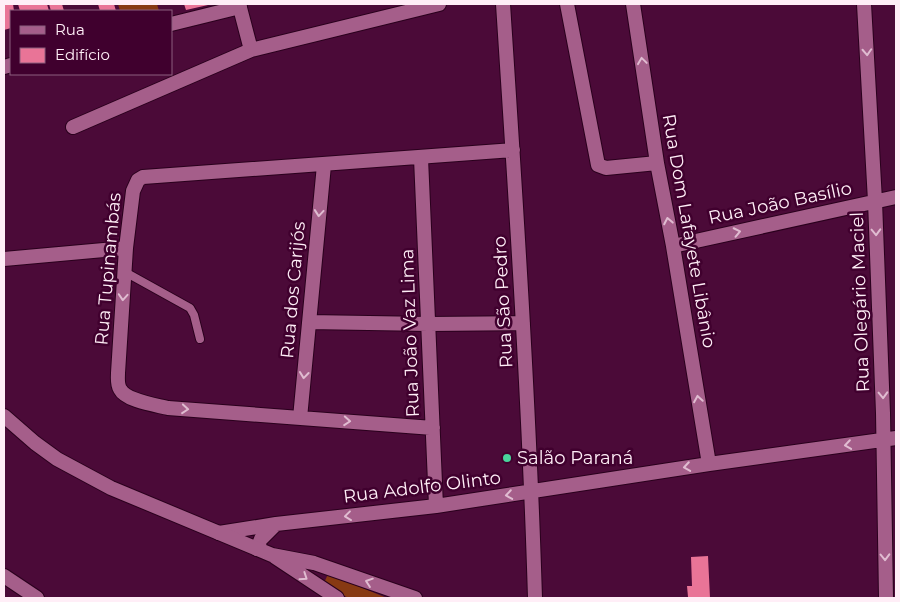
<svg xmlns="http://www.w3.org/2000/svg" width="900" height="602" viewBox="0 0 900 602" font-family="Montserrat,sans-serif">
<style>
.green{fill:#873913}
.building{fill:#e97497}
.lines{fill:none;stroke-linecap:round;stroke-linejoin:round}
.service-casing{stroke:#2a001d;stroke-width:10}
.minor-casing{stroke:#2a001d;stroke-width:16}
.secondary-casing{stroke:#2a001d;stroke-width:16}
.service{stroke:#a55e8a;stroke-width:8}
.minor{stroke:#a55e8a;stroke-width:14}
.secondary{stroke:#a55e8a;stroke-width:14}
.oneway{stroke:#e0bcd1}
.poi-dot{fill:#49d49c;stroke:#40002e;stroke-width:2}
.labels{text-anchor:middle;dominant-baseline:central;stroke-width:5;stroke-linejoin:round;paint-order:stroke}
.street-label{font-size:18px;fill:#ffeef7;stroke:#40002e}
.poi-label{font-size:18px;fill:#ffeef7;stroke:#40002e;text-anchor:start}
</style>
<rect width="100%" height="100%" fill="#4b0a38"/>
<!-- green -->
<path class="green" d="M 118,4 L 157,4 L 159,11 L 120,11 Z
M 328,574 L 387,598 L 348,598 L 324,583 Z"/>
<!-- building -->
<path class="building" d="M 4,4 L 13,4 L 14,11 L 11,11 L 11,28 L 4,30 Z
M 18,4 L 47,4 L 49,11 L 20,11 Z
M 49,4 L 62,4 L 64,11 L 51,11 Z
M 98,4 L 114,4 L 116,11 L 100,11 Z
M 184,4 L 207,4 L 208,5 L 186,10 Z
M 708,556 L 710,598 L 688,597 L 687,586 L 692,586 L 691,557 Z"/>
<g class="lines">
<defs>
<path id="service" d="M 125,272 L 190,308 L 194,315 L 200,339"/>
<path id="minor" d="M 239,4 L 251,50
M 503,4 C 516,202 529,400 535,598
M 567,4 L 598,165 L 606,168 L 657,163
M 633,4 L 657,163 L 673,246 L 709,464
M 864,4 L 875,201 L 883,413 L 886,598
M 171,24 L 240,7
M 4,67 L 11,65
M 73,127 L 251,50 L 439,4
M 421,158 L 436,506
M 673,246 L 896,197
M 4,259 L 126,248
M 309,322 L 428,324 L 523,323
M 300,418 L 324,165
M 433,428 L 168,408 C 156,405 126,401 120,389 C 117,384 118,378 118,373 L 126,248 L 133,191 L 138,180 L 143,177 L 513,150
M 219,533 L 276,524 L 436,506 L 709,464 L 896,438
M 257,549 L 261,539 L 276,524
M 4,576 L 37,598"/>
<path id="secondary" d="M 4,416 L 35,443 L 57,459 L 111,488 L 272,555 L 314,563 L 415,598
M 275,557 L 337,598"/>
</defs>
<!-- service casing -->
<use href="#service" class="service-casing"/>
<!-- minor casing -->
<use href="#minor" class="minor-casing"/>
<!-- secondary casing -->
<use href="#secondary" class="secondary-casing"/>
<!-- service -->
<use href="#service" class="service"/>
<!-- minor -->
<use href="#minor" class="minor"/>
<!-- secondary -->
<use href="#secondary" class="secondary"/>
</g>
<!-- one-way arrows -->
<defs><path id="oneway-chevron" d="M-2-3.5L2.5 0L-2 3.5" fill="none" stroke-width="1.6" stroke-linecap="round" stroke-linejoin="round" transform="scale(1.25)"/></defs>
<g class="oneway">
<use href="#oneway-chevron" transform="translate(867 52) rotate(87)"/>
<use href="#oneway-chevron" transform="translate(642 61) rotate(-98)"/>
<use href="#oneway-chevron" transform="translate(319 213) rotate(95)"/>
<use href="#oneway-chevron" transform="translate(668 221) rotate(-101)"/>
<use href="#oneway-chevron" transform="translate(737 232) rotate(-12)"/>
<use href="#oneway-chevron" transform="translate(876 232) rotate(88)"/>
<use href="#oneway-chevron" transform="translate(123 297) rotate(94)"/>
<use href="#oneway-chevron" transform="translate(304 375) rotate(96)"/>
<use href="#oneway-chevron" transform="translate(883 395) rotate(88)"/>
<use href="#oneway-chevron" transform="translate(698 399) rotate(-99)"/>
<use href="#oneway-chevron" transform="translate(185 409) rotate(5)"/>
<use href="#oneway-chevron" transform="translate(347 421) rotate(4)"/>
<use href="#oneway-chevron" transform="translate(848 445) rotate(172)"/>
<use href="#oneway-chevron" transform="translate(687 467) rotate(171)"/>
<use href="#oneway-chevron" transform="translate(509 495) rotate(171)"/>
<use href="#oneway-chevron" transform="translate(348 516) rotate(173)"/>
<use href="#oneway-chevron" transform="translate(885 557) rotate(89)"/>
<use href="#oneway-chevron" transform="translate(304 577) rotate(34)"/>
<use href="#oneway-chevron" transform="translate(369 582) rotate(-161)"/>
</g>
<!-- markers -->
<circle class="poi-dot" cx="507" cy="458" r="5"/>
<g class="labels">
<!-- street labels -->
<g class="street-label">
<text transform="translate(780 203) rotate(-12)">Rua João Basílio</text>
<text transform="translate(689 231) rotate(80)">Rua Dom Lafayete Libânio</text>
<text transform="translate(108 269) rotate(-85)">Rua Tupinambás</text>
<text transform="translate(293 290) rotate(-85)">Rua dos Carijós</text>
<text transform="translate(503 302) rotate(-93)">Rua São Pedro</text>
<text transform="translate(860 302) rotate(-92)">Rua Olegário Maciel</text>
<text transform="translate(410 333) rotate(-92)">Rua João Vaz Lima</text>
<text transform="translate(422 487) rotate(-7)">Rua Adolfo Olinto</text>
</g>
<!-- poi labels -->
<g class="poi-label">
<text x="517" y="458">Salão Paraná</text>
</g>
</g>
<!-- border -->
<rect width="900" height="602" fill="none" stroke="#ffeef7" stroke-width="10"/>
<!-- legend -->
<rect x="10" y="10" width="162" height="65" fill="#40002e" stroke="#8c5f7e"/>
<rect x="20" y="26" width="25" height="8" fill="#a55e8a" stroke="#8c5f7e"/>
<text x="55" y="35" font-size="15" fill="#ffeef7">Rua</text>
<rect x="20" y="48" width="25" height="15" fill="#e97497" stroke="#8c5f7e"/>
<text x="55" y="60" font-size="15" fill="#ffeef7">Edifício</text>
</svg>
